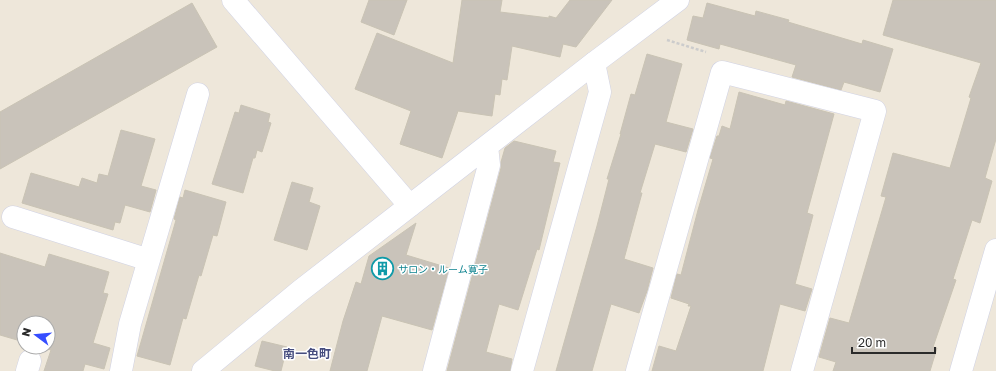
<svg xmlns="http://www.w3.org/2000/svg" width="996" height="371" viewBox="0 0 996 371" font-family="'Golos Text','Noto Sans JP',sans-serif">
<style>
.building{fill:#c9c3ba;stroke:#c9c3b4}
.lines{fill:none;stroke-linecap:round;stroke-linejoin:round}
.minor-casing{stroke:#d0d2e4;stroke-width:23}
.tertiary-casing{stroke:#d0d2e4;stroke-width:23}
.path{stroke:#ccc;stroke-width:2.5;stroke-dasharray:3 2;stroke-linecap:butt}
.minor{stroke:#fff;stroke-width:22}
.tertiary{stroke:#fff;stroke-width:22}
.labels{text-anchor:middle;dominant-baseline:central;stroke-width:3;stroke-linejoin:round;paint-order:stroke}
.culture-label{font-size:10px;fill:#0d838f;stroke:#fff;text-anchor:start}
.quarter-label{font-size:12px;font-weight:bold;fill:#464d7f;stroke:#fff}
</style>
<rect width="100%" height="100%" fill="#eee7da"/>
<!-- building -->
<path class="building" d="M 369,0 L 407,0 L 394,35 L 361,22 Z
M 462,0 L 502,0 L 500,12 L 549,18 L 549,16 L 556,18 L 570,0 L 612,0 L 576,47 L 563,44 L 560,57 L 512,46 L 507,80 L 502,79 L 500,95 L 495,94 L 492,116 L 458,111 L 442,158 L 400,144 L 411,111 L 355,89 L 377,33 L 453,63 Z
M 893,0 L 996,0 L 996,139 L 985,178 L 992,181 L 980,223 L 972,220 L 953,279 L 956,280 L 933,347 L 937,348 L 930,371 L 833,371 L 836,362 L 819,357 L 830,318 L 849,323 L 886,197 L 881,196 L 893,153 L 950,168 L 971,98 L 969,97 L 981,63 L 883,35 Z
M 192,3 L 217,47 L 0,169 L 0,112 Z
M 707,3 L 755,16 L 756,11 L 789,20 L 788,22 L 862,44 L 863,40 L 893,49 L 880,92 L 844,82 L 841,90 L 792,77 L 796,65 L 720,44 L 719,49 L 687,40 L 693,16 L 703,18 Z
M 647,54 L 682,64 L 666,122 L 693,129 L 686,152 L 655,144 L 640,193 L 642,193 L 624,259 L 653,268 L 647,291 L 639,313 L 611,304 L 592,371 L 556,371 L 597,226 L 609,179 L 607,179 L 621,134 L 620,134 L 631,94 L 635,95 Z
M 739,92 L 785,105 L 786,101 L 834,114 L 807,213 L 813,215 L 795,284 L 812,289 L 805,311 L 780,304 L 763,371 L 652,371 L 659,346 L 676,351 L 691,306 L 688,306 L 689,304 L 671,298 L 677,274 L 681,275 L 698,210 L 713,159 L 710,158 L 717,136 L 719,136 L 722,126 L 730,129 Z
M 241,105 L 270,114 L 268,122 L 271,123 L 262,152 L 257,150 L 255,158 L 253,158 L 243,193 L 212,184 L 235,112 L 239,113 Z
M 121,130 L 155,139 L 141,186 L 156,190 L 150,212 L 125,205 L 120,223 L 115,222 L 113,230 L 22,203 L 31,173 L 79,187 L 82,178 L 97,183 L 99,174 L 108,176 Z
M 514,141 L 556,151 L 553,162 L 560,163 L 539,250 L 537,249 L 518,310 L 499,304 L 486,352 L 512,359 L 510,371 L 447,371 L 501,168 L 501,162 L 505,148 Z
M 292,182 L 313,188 L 309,202 L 320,206 L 307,250 L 274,240 Z
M 185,190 L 226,202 L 217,236 L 213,235 L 201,276 L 199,275 L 186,319 L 183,318 L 170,365 L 137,356 L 176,220 L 174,219 L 180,197 L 183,198 Z
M 416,223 L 406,255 L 449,268 L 432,330 L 382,316 L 367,371 L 330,371 L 343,321 L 356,282 L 361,284 L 369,256 Z
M 0,253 L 45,267 L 49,254 L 109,272 L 103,293 L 108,294 L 93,343 L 110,348 L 104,369 L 85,364 L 83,371 L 44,371 L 51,350 L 41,347 L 48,347 L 48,323 L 24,323 L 24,342 L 0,335 Z
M 262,341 L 287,347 L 281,371 L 275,371 L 255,366 Z"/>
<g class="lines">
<defs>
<path id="minor" d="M 233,0 L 410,206
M 13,217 L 149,260
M 27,371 L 30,361
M 121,371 L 130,324 L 198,94
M 203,371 L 300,291 L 594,63 L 678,0
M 434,371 L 489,165 L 487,146
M 637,371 L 722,72 L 875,111 L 802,371
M 961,371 L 996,250"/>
<path id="tertiary" d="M 522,371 L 600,92 L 594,63"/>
</defs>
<!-- minor casing -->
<use href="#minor" class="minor-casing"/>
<!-- tertiary casing -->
<use href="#tertiary" class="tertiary-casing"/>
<!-- path -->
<path class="path" d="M 667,40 L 706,52"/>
<!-- minor -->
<use href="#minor" class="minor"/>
<!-- tertiary -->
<use href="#tertiary" class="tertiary"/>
</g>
<!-- icons -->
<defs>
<symbol id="building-ring" viewBox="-11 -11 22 22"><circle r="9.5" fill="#fff" stroke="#0f9aa8" stroke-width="1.5"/><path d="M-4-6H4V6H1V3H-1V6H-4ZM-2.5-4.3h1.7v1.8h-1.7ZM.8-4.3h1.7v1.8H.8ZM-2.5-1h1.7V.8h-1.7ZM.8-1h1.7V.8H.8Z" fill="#0f9aa8"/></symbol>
</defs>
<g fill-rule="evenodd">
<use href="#building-ring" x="370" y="256" width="25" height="25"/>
</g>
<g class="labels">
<!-- culture labels -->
<g class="culture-label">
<text x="398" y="269">サロン・ルーム寛子</text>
</g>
<!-- quarter labels -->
<g class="quarter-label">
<text x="307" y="353">南一色町</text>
</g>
</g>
<!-- north arrow -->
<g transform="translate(36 335) rotate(286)"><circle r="19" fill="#ffffff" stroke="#aaaaaa"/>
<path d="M0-3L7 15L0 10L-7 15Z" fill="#364eff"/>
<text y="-6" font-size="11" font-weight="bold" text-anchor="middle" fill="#2a2a2a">N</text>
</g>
<!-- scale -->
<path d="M852 347v6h83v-6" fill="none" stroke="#2a2a2a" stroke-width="2"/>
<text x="858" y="347" font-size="12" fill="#2a2a2a" stroke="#ffffff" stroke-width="3" paint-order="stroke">20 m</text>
</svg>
